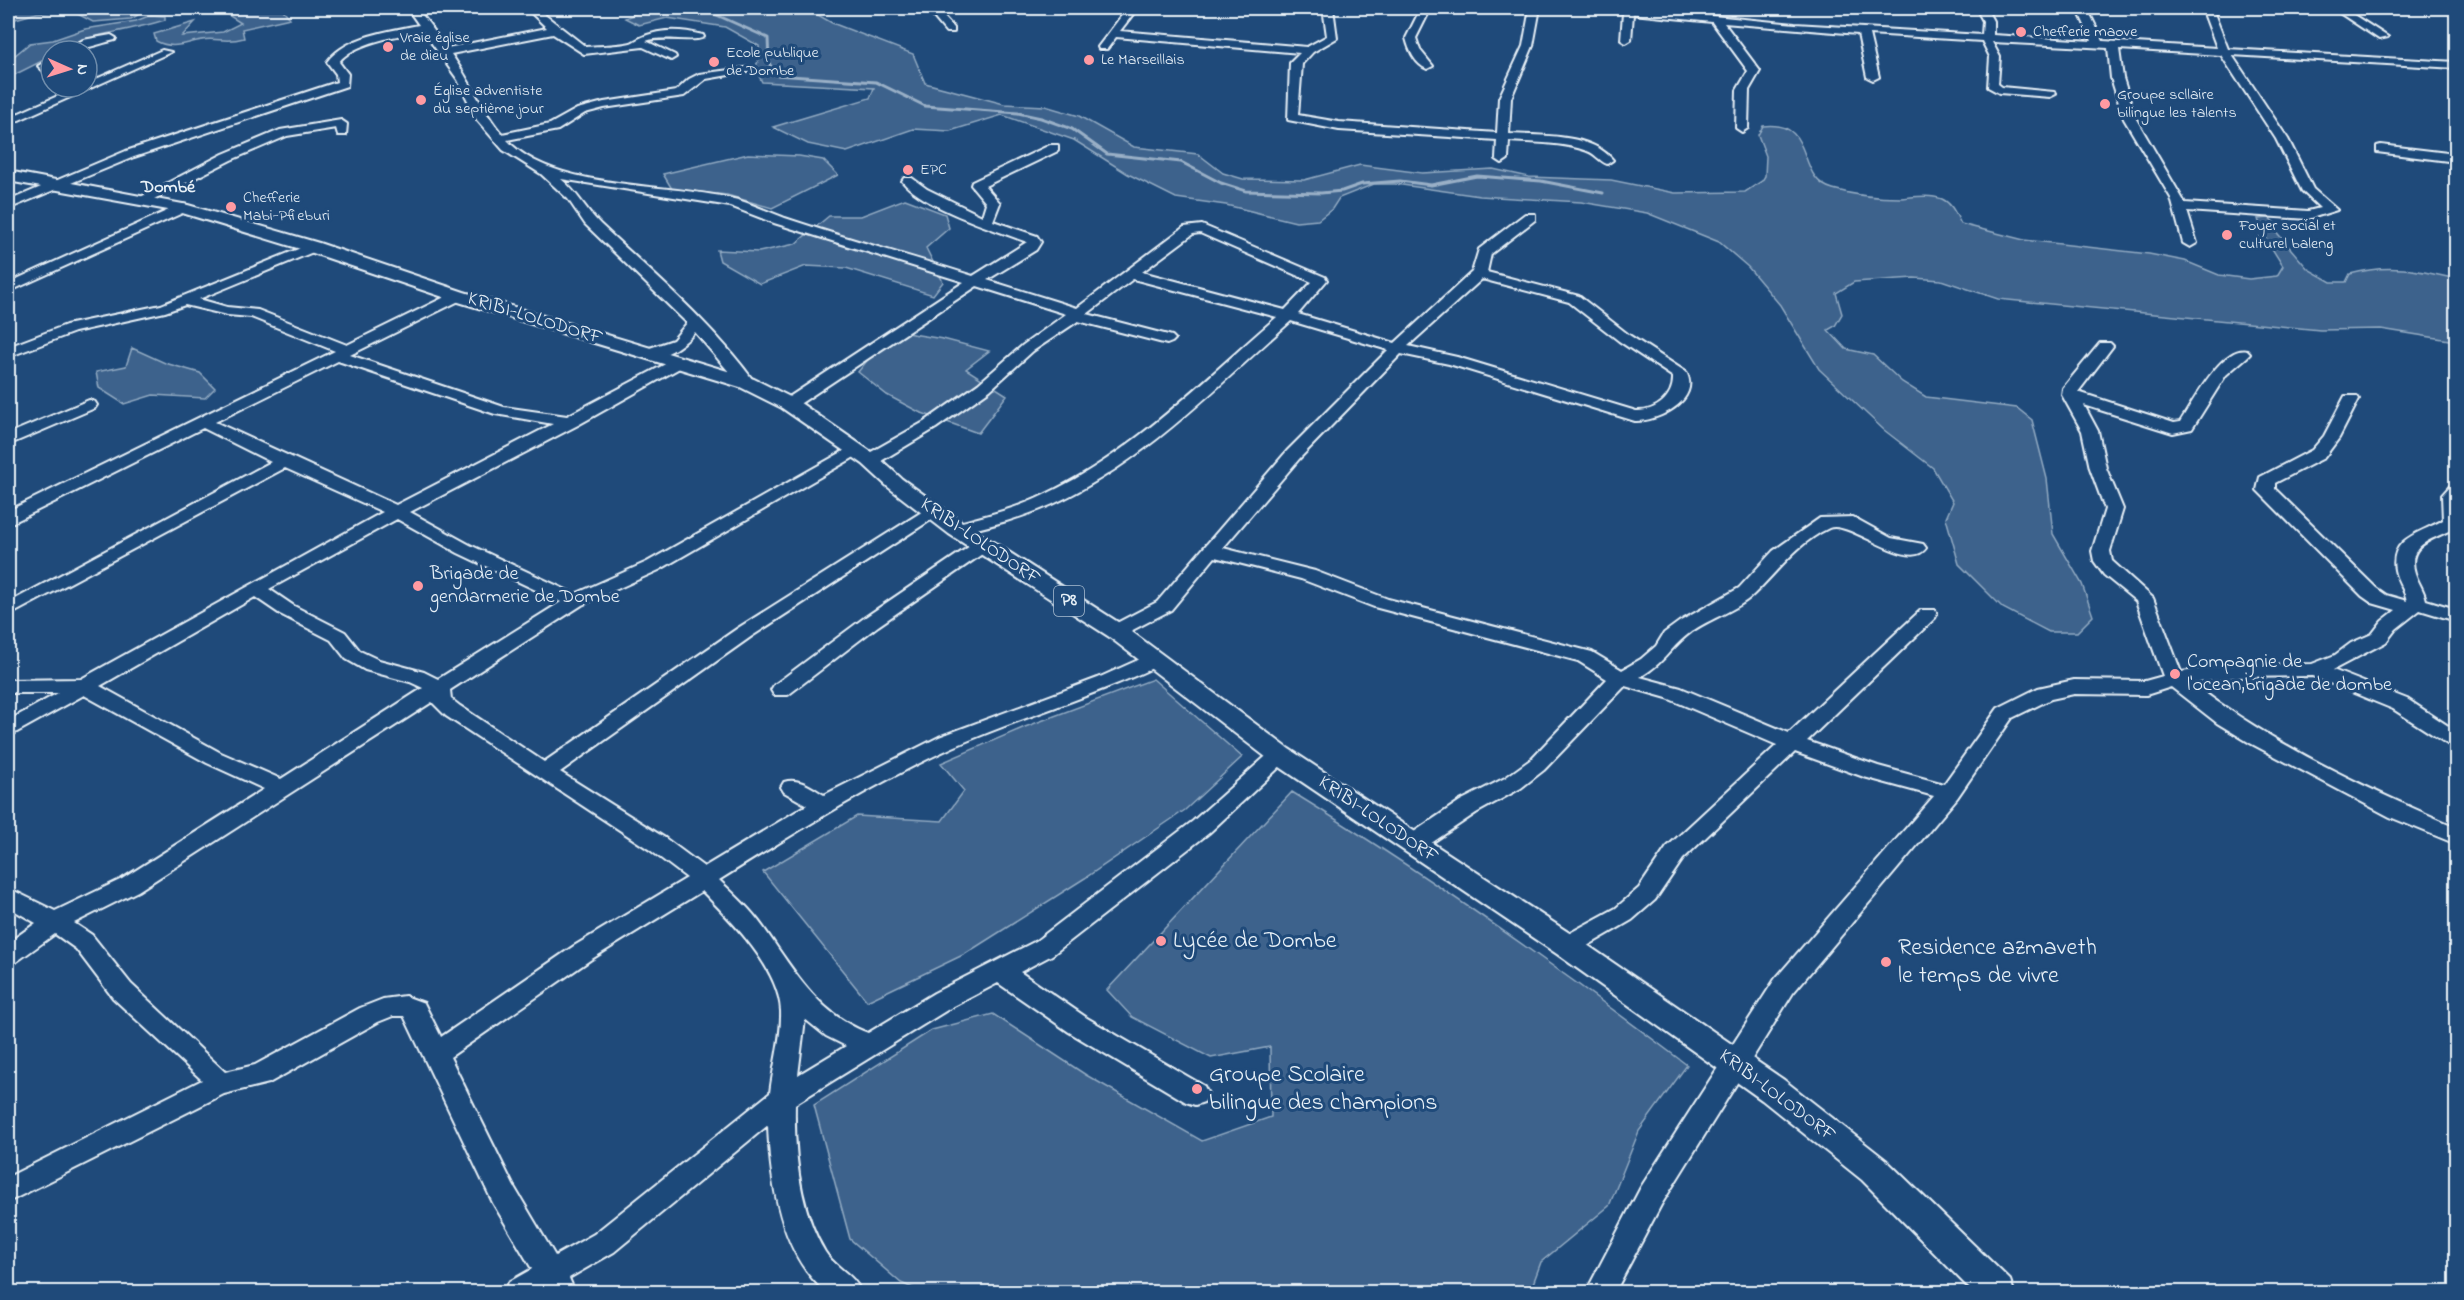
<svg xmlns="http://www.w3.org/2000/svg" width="2464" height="1300" viewBox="0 0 2464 1300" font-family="'Indie Flower',sans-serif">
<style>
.green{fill:#3c628c;stroke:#92aac2;stroke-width:1.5}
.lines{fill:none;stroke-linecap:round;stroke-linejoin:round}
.stream{stroke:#9ab0c7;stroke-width:3}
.minor-casing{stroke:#e8f1f8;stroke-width:4}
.major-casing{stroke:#e8f1f8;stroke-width:4}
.minor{fill:#1f4a7a;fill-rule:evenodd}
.major{fill:#1f4a7a;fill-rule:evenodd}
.poi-dot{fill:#ff9aa2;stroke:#1f4a7a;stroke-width:2}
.labels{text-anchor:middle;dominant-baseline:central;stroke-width:6;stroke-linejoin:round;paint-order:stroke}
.far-poi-label{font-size:16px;fill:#e8f1f8;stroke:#1f4a7a;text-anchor:start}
.far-quarter-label{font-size:18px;font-weight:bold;fill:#e8f1f8;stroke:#1f4a7a}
.shield{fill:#1f4a7a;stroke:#acbfd2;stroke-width:1.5}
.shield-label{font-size:18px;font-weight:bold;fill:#e8f1f8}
.street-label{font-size:20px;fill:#e8f1f8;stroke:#1f4a7a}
.poi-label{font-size:20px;fill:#e8f1f8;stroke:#1f4a7a;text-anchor:start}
.near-poi-label{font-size:24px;fill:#e8f1f8;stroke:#1f4a7a;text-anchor:start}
</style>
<rect width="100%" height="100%" fill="#1f4a7a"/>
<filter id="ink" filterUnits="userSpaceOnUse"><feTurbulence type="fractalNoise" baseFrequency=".0167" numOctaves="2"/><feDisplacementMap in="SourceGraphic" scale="12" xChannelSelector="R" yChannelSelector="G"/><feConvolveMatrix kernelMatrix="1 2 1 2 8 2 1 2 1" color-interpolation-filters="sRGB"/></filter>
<g filter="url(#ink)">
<!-- green -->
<path class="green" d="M 12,8 L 119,8 L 138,15 L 131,19 L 93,22 L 72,11 L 37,13 L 8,21 L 8,9 Z
M 237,8 L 287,8 L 284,11 L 290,18 L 242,29 L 244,38 C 224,44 218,37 202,40 C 184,43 173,50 156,41 L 154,34 L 195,22 L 182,36 L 223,32 L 241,23 L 228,15 Z
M 635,8 L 806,8 L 832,23 L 913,54 L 925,83 L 1004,104 L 1045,106 L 1079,116 L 1134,147 L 1198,154 L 1223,173 L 1243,179 L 1304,180 L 1360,165 L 1422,173 L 1493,169 L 1529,177 L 1611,180 L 1675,193 L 1745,192 L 1762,181 L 1765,176 L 1766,156 L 1758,135 L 1763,126 C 1818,120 1793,178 1833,189 C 1853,195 1880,198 1901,198 C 1914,197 1929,194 1942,199 C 1953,204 1956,215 1961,224 L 2024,240 L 2149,254 L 2185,261 L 2219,275 L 2249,279 L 2277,276 L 2283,266 L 2264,236 L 2258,219 L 2269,218 L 2275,223 L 2273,228 L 2308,269 L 2331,282 L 2346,282 L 2350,274 C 2388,263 2419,270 2456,279 L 2456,341 L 2381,329 L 2320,330 L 1998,299 L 1941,280 L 1914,278 L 1854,282 L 1836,293 L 1842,314 L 1835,326 L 1828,330 L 1846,349 L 1873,355 L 1902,382 L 1926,397 L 2017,408 L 2032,420 L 2047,479 L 2053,534 L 2082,584 L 2093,616 L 2077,632 L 2049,632 L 2003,608 L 1959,564 L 1946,518 L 1953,502 L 1933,468 L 1884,430 L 1819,369 L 1780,305 L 1748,267 L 1719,242 L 1647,213 L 1581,202 L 1480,196 L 1395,184 L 1374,184 L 1339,198 L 1332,209 L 1318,220 L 1296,222 L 1226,205 L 1176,198 L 1128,174 L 1074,140 L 1002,115 L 950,131 L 913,129 L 847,152 L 808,144 L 773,127 L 870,98 L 874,88 L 762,82 L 755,68 L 760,57 L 759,46 L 725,27 L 667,18 L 639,25 L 625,18 L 637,13 Z
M 151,15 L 165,16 L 165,20 C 142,27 119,31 96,36 C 81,40 66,51 51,51 L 50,57 L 8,78 L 8,61 L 30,43 L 53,40 L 85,29 L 136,21 Z
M 748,154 L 799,156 L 823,160 L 838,175 L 772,208 L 727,195 L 672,189 L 663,174 Z
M 905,199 L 945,214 L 949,228 L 926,248 L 943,282 L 933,295 L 846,268 L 806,266 L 760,284 L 720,261 L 717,250 L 759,252 L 795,244 L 829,216 L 861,216 Z
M 906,333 L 943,339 L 989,351 L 966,369 L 1007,395 L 978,433 L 919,412 L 887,395 L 858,372 L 874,352 Z
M 132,348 L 165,363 L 200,373 L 215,388 L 205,398 L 153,395 L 124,404 L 99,388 L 96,372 L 126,366 Z
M 1153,679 L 1242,757 L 1185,810 L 1085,878 L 965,954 L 867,1001 L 763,872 L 857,816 L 942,821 L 964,791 L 941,763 L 1025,727 Z
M 1292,792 C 1429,876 1559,968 1687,1065 L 1639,1131 L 1609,1206 L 1541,1262 L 1530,1292 L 922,1292 L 901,1283 L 850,1239 L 814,1105 L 932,1030 L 993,1014 L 1086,1075 L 1202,1141 L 1271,1117 L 1270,1047 L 1211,1058 L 1132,1017 L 1107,990 Z"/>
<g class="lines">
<!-- stream -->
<path class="stream" d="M 701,8 L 768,38 L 769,63 L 776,75 L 876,82 L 925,106 L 1018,113 L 1041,118 L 1072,129 L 1107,154 L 1181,162 L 1221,183 L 1246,191 L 1321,193 L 1342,191 L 1362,184 L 1400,181 L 1431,185 L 1477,176 L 1541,181 L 1603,193
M 8,13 L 22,8"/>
<defs>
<path id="minor" d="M 407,8 L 417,8 L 447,48 L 547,28 L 526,8 L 536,8 L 586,47 C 595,46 626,46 633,42 C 654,29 676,28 703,35 L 704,37 C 696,43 662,35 646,41 L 675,55 L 676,57 L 671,60 L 643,47 L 584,54 L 553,34 L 451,54 C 470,80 481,110 502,134 L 550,124 L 577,109 L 604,102 L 676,91 L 689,79 L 699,74 L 752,67 L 752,71 L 706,79 L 684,96 L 604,108 L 585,113 L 558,130 L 507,140 C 554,192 673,182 738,200 C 754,205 769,212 785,218 C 847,239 911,256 973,276 L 1027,242 C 993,229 924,208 902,181 L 904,178 L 912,178 L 927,189 L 982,216 L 986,203 L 971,185 L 972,182 L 1050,145 L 1058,145 L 1058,151 L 985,186 L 1000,203 L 993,221 L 1037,236 L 1041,242 L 1036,250 L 987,280 L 1077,308 L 1184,227 L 1202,225 L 1325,277 L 1327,280 L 1298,314 L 1395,343 L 1472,272 L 1479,249 L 1525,214 L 1535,214 L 1535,220 L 1491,254 L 1487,272 L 1579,296 L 1629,335 L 1686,372 C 1702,400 1657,422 1635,421 L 1449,364 L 1401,354 L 1299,459 L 1223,548 L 1315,571 L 1388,599 L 1592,652 L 1622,670 L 1641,659 L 1656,646 L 1664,633 L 1679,622 L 1739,588 L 1773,551 L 1820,518 L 1853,517 L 1891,538 L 1923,544 L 1926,548 C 1909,573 1849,519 1829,528 C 1797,543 1778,571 1754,594 C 1737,611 1710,618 1691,632 C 1671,646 1665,663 1640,677 L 1681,688 L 1789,733 L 1921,610 L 1935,610 L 1937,614 L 1935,618 L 1807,741 L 1878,766 L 1944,784 L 1998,708 L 2038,688 L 2074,680 L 2145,681 L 2163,676 L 2136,601 L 2104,575 L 2094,561 L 2092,551 L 2105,509 L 2090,468 L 2082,431 L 2062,395 L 2063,388 L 2100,343 L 2110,343 L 2113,346 L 2078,392 L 2174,423 L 2180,422 C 2192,404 2222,345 2247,351 L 2250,354 L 2247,357 L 2226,375 L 2192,429 L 2173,433 L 2084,405 L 2098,431 L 2106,468 L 2123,509 L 2110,551 L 2112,561 L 2153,598 L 2181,672 L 2235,665 L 2312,664 L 2335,655 L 2351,643 L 2372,634 L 2382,621 L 2396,610 L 2372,603 L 2362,596 L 2257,490 L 2260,477 L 2312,450 L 2324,436 L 2345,396 L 2357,396 L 2359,399 L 2339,438 L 2324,458 L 2275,483 L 2275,489 L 2376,588 L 2386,595 L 2407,601 C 2405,590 2397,581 2395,570 C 2389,537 2422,533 2443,520 L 2442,495 L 2450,486 L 2456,485 L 2456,527 C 2437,539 2405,542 2415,573 C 2418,583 2424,590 2426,600 L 2456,609 L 2456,621 L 2420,610 L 2396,629 L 2386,642 L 2333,670 L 2407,699 L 2456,731 L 2456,747 L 2449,745 L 2393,709 L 2312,676 L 2235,677 L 2192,683 C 2271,744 2365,788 2456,827 L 2456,844 L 2390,817 L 2250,743 L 2217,723 L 2171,687 L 2146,695 L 2074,694 L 2051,699 L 2012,718 L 1957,798 L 1793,993 L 1661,1205 L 1615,1292 L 1586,1292 L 1641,1187 L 1775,979 L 1934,796 L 1864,777 L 1795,752 L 1683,859 L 1655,900 L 1632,920 L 1575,953 L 1567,955 L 1559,953 L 1555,946 L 1559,939 L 1616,908 L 1639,888 L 1667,847 L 1777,745 L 1667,698 L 1625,686 L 1544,770 L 1521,788 L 1476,813 L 1421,850 L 1413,852 L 1405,850 L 1402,844 L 1405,838 L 1460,801 L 1505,778 L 1530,760 L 1607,679 L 1578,661 L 1374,607 L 1301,579 L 1215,557 L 1171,610 L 1123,635 L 1109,635 L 1106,631 L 1109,627 L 1157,602 L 1287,451 L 1388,350 L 1291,321 C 1216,387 1145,462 1053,504 C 1022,518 989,526 957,534 L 951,533 L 948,529 L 951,525 C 981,517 1013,510 1042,496 C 1133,454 1202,381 1277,317 L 1133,279 L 1087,314 L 1172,336 L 1175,339 L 1172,342 L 1167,344 L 1078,321 L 1033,351 L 990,390 L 936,428 L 876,464 L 864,464 L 862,460 L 864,456 L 924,422 L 978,384 L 1023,345 L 1066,314 L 977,286 L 795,407 L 783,407 L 781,404 L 783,401 L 964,282 L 774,223 L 730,206 L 561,179 C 577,192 586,210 600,224 C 653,274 712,323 755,383 L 747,388 L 741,386 L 695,332 C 684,345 662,361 644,356 L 641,353 L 644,350 L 673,340 L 687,323 L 585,224 L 568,199 L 541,174 L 503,150 L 477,120 L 458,80 L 423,31 C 401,35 352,43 339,62 L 348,74 L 347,86 L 134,157 L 8,209 L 8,201 L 126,151 L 337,82 L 336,74 L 327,62 C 346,36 390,31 419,25 ZM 1200,233 L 1312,282 L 1285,310 L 1142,272 L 1193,234 ZM 1482,279 L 1569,302 L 1619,341 L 1673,377 C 1674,397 1656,412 1636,411 L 1457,357 L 1408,346 Z
M 926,8 L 936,8 L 954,28 L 954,32 L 946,32 Z
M 1124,8 L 1137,9 L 1120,31 L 1307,47 L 1327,36 L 1323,8 L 1333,8 L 1337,38 L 1313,52 L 1302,64 L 1298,115 L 1339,122 L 1497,133 L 1499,98 L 1523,46 L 1530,8 L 1540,8 L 1533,46 L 1511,98 L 1509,134 C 1542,136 1591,133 1613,160 L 1607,164 C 1599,161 1595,153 1587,151 C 1563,142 1534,143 1509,141 L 1508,159 L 1502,163 L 1496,159 L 1497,140 L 1339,130 L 1288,120 L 1290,63 L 1300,53 L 1116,37 L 1107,49 L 1099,49 L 1098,47 L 1126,10 Z
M 1421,8 L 1431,8 L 1416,38 L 1420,50 L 1433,66 L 1427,69 C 1415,64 1409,50 1406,38 Z
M 1596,8 L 1632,8 L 1795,24 L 1982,35 L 1983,21 L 1976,8 L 1986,8 L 1993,21 L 1993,35 L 2092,41 L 2077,8 L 2087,8 L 2103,41 L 2217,48 L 2202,8 L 2212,8 L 2228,49 L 2456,62 L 2456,68 L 2232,55 L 2288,139 L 2313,189 L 2337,210 L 2308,219 L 2187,211 L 2197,243 L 2190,247 L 2183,243 L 2171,198 L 2124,119 L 2111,78 L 2108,48 L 1992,42 L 2000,57 L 1998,84 L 2002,87 L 2054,92 L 2056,94 L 2050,97 L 1999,93 L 1988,87 L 1990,57 L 1982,41 L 1869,34 L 1879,77 L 1873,80 L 1867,77 L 1858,34 L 1724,23 L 1760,71 L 1749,90 L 1748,128 L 1742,132 L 1736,128 L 1737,90 L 1748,71 L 1712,22 L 1633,14 L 1631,40 L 1626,43 L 1621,40 L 1623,13 ZM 2119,49 L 2221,55 L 2276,139 L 2302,191 L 2320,208 L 2308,211 L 2185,203 L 2136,119 L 2123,78 Z
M 2332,8 L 2343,8 L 2388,37 L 2379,39 Z
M 2430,8 L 2456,8 L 2456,13 Z
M 111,35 L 116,38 L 115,40 C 98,44 81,51 65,51 L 83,40 Z
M 162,50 L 171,52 L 8,125 L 8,118 L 78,87 L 87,87 L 87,83 Z
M 51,59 L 51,78 L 38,66 Z
M 341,120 L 347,124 L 346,135 L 338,135 L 336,128 L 287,136 L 231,160 L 146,203 L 141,204 L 135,200 L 223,154 L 280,130 Z
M 2381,145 L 2456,154 L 2456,162 L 2377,152 L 2377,146 Z
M 182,204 L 187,205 L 187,211 L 8,292 L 8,283 Z
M 313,243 L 318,244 L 318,250 L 199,299 L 227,307 L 258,310 L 347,345 L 453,293 L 463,293 L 465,296 L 463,299 L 350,355 L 504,407 L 567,416 L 675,359 L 685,359 L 688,362 L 685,365 L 578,425 L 410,512 L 470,545 L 575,594 L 647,562 L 851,447 L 863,447 L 865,451 L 659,570 L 582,605 L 450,690 L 451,699 L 460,706 L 544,762 L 738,628 L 928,508 L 934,507 L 943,512 L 752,636 L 560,772 L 665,838 L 704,867 L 807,805 L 784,792 L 781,787 L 784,782 C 799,777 812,788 824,795 L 939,737 L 1098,678 L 1147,656 L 1161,656 L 1164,660 L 1161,664 C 1093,697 1021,717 953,747 C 872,784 795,833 719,880 C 735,895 751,910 763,927 C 793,969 817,1014 868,1033 L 934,993 L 1036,941 L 1193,821 L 1273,750 L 1280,748 L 1287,750 L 1291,755 L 1287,760 L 1209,833 L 1052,955 L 1020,972 L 1087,1018 L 1204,1086 L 1208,1094 L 1204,1102 L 1195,1105 L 1186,1102 L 1069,1032 L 998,983 L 952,1007 L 795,1104 C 794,1153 799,1209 825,1252 C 835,1268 855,1275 861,1292 L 826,1292 C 780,1254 770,1181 768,1125 L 614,1252 L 569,1278 L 575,1292 L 505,1292 L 509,1282 L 532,1269 L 493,1203 L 404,1016 L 393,1016 L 378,1022 L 269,1083 L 224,1094 L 8,1202 L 8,1177 L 202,1080 L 113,998 L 76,949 L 55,934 L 16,962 L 8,964 L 8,943 L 36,923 L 8,907 L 8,888 L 55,911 L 122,879 L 264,789 L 207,763 L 84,695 L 8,737 L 8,721 L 58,693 L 8,693 L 8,680 L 81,679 L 383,512 L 285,468 L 8,616 L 8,603 L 271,462 L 203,428 L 14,522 L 8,523 L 8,511 L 335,351 L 251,317 L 227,315 L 185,305 L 165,312 L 75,332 L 8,357 L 8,347 L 66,325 L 161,305 ZM 338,361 L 495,414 L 553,424 L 396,505 L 215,422 ZM 397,519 L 458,553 L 561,602 L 438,679 L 424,672 L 379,660 L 360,651 L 345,632 L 294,606 L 269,589 ZM 255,597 L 280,614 L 331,640 L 346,659 L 365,670 L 410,682 L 423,688 L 281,779 L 221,753 L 100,686 ZM 432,702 L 446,716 L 650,850 L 687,878 L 574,946 L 441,1037 L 424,1003 L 405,996 L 383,999 L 360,1008 L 255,1065 L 225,1072 L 131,984 L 92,935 L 74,923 L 138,891 ZM 702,891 C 731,920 779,968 781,1011 C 782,1038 773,1066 770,1093 L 594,1234 L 555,1256 L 513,1185 L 450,1057 L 590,960 ZM 805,1019 L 826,1036 L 846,1046 L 798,1075 Z
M 89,400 L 95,402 L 97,405 L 95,408 L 8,445 L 8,434 Z
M 982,541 L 988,542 L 991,546 L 988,550 L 878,626 L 788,695 L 774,695 L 771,690 L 774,685 L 864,618 L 976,542 Z"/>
<path id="major" d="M 8,171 L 188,205 L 319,243 L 464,292 L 754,379 L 796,400 L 877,456 L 902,479 L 965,524 L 1124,626 L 1289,749 L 1577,938 L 1784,1080 L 1886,1160 L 2010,1280 L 2014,1292 L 1973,1292 L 1862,1180 L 1762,1100 L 1557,954 L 1271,761 L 1108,636 L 949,534 L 888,487 L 863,464 L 782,408 L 740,387 L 452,300 L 307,251 L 179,212 L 8,181 Z"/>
</defs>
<!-- minor casing -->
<use href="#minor" class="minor-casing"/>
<!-- major casing -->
<use href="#major" class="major-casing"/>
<!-- minor -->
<use href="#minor" class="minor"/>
<!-- major -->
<use href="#major" class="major"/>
</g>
</g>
<!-- markers -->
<g class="poi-dot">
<circle cx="2021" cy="32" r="6"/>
<circle cx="388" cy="47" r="6"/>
<circle cx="1089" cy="60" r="6"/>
<circle cx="714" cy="62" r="6"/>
<circle cx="421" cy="100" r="6"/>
<circle cx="2105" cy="104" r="6"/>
<circle cx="908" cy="170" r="6"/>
<circle cx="231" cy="207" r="6"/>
<circle cx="2227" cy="235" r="6"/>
<circle cx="418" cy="586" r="6"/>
<circle cx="2175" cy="674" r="6"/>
<circle cx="1161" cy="941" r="6"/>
<circle cx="1886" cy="962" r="6"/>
<circle cx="1197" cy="1089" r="6"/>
</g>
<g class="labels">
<!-- far-poi labels -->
<g class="far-poi-label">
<text x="2033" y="32">Chefferie maove</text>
<text x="400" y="38">Vraie église<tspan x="400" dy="18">de dieu</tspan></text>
<text x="726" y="53">Ecole publique<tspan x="726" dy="18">de Dombe</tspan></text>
<text x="1101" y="60">Le Marseillais</text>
<text x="433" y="91">Église adventiste<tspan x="433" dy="18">du septième jour</tspan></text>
<text x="2117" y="95">Groupe scllaire<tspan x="2117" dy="18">bilingue les talents</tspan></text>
<text x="920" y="170">EPC</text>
<text x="243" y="198">Chefferie<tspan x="243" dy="18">Mabi-Pfieburi</tspan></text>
<text x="2239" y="226">Foyer social et<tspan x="2239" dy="18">culturel baleng</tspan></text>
</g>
<!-- far-quarter labels -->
<g class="far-quarter-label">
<text x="168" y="188">Dombé</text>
</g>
<!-- shield labels -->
<rect class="shield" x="1054" y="586" width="30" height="30" rx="4.5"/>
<g class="shield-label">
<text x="1069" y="601">P8</text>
</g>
<!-- street labels -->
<g class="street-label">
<text transform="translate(535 319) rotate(17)">KRIBI-LOLODORF</text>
<text transform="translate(980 542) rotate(34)">KRIBI-LOLODORF</text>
<text transform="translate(1378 820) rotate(34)">KRIBI-LOLODORF</text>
<text transform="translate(1777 1096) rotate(37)">KRIBI-LOLODORF</text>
</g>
<!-- poi labels -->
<g class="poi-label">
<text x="430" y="574">Brigade de<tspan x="430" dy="23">gendarmerie de Dombe</tspan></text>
<text x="2187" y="662">Compagnie de<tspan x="2187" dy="23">l'ocean,brigade de dombe</tspan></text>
</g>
<!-- near-poi labels -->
<g class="near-poi-label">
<text x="1173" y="941">Lycée de Dombe</text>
<text x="1898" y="948">Residence azmaveth<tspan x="1898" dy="28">le temps de vivre</tspan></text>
<text x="1209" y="1075">Groupe Scolaire<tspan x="1209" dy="28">bilingue des champions</tspan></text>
</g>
</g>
<!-- margin -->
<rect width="2464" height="1300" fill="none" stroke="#1f4a7a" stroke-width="30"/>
<rect x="15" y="15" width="2434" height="1270" fill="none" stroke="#e8f1f8" stroke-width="2" filter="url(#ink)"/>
<!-- north arrow -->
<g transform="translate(69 69) rotate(93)"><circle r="28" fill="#1f4a7a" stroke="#6f8dac" stroke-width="1.5"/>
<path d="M0-4.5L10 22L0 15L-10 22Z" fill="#ff9aa2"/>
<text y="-9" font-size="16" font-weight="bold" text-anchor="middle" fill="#e8f1f8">N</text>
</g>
</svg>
